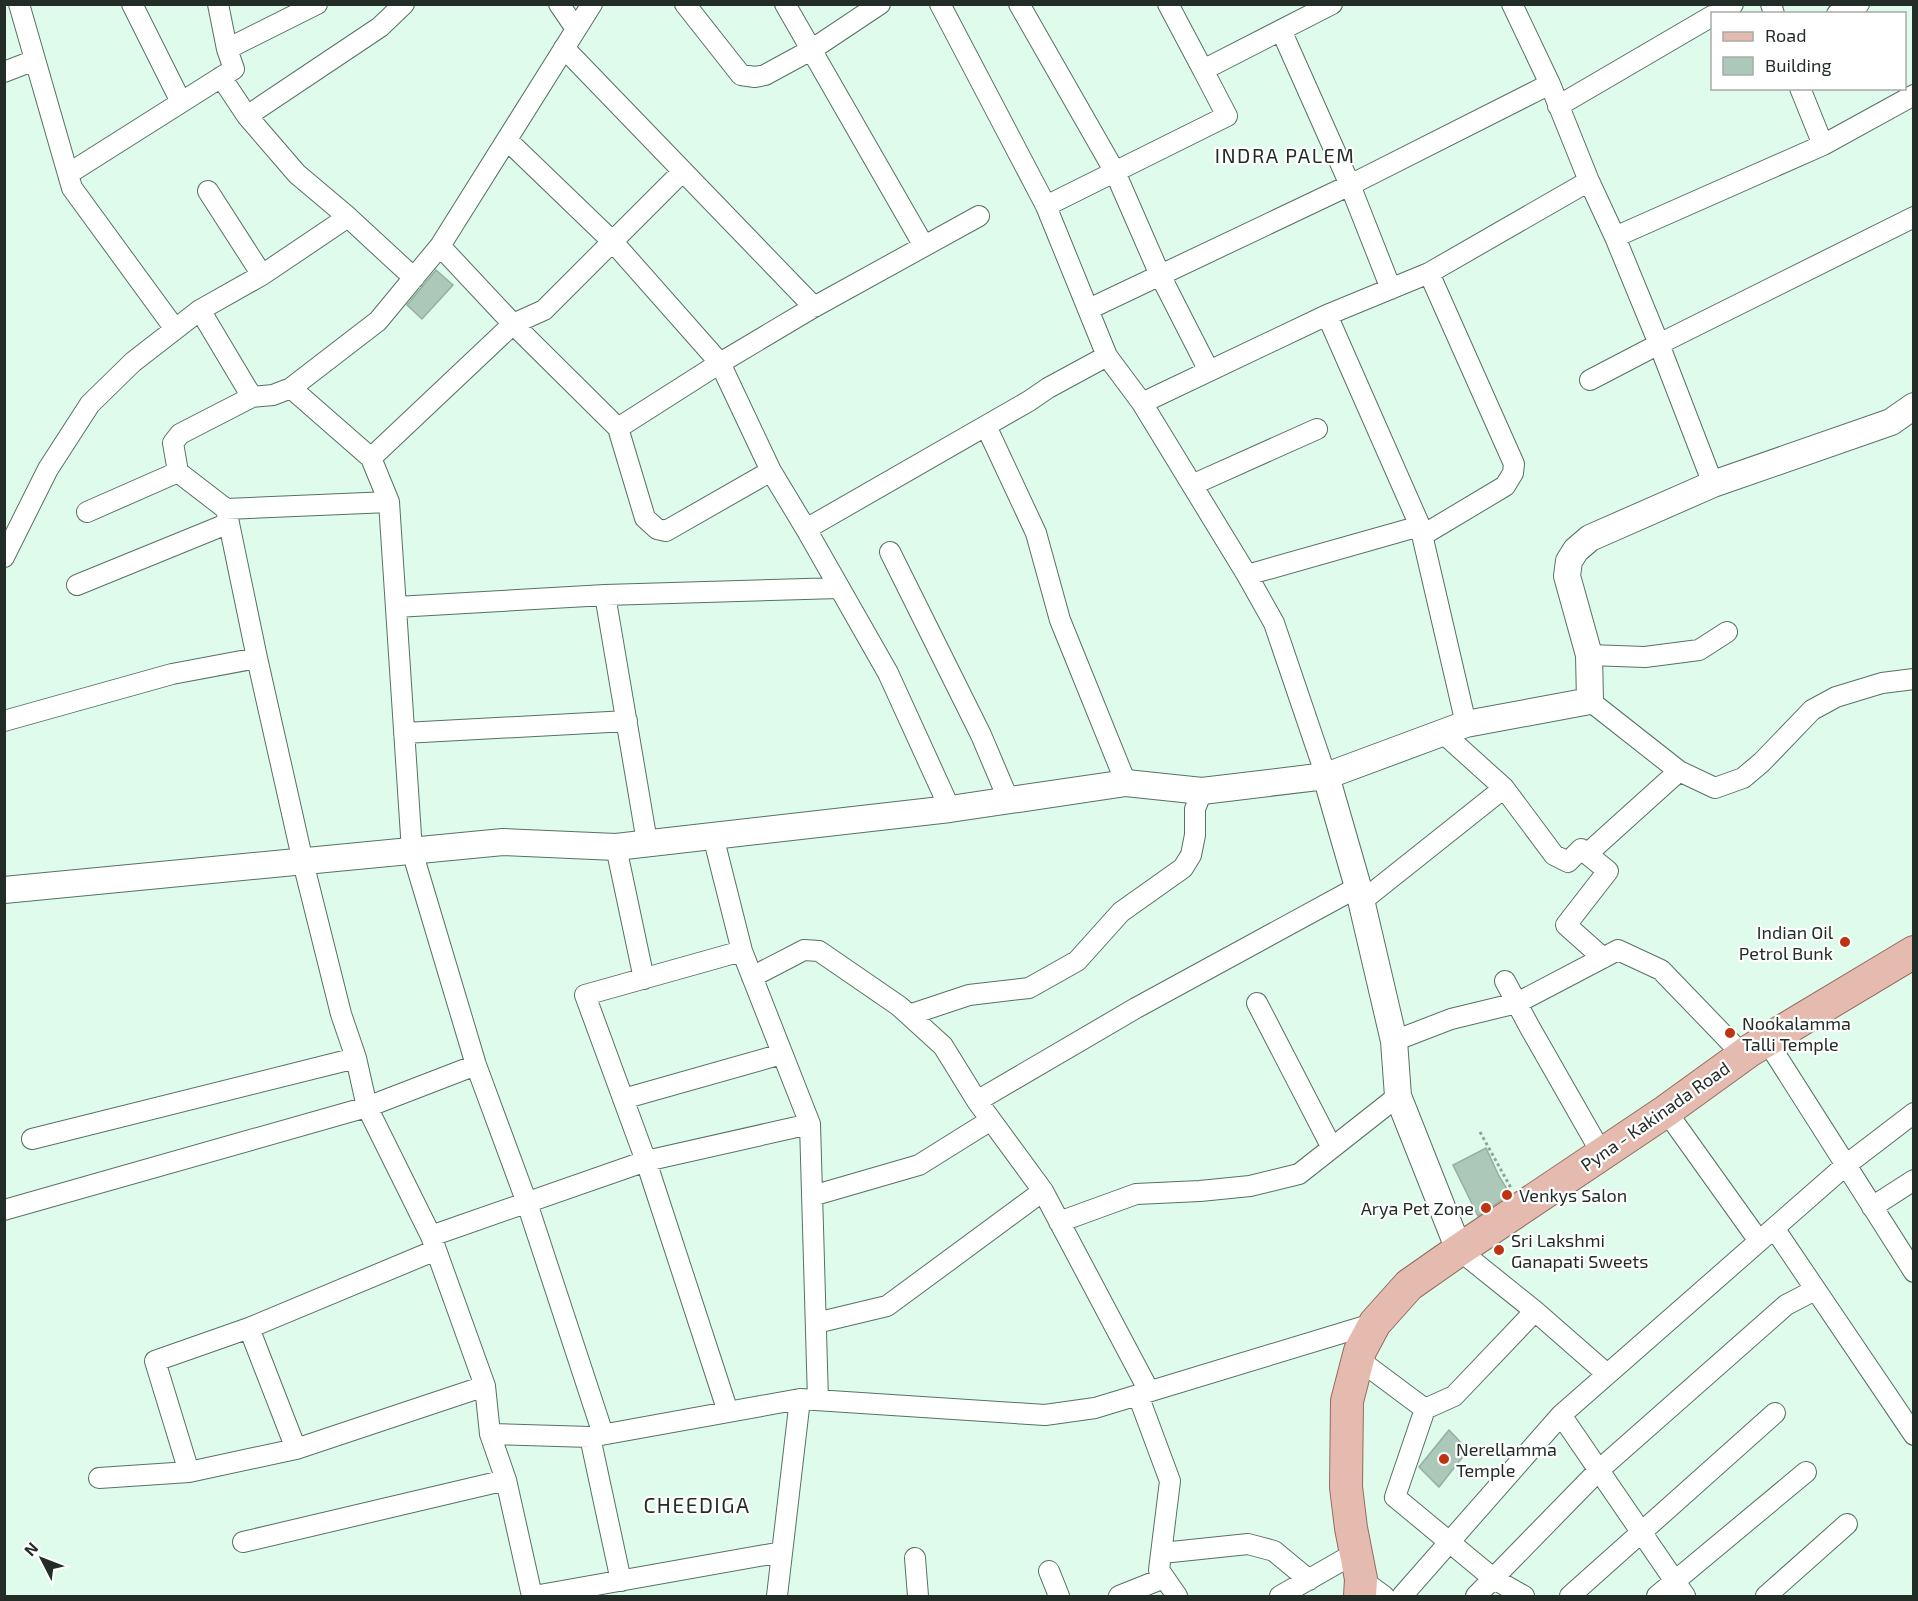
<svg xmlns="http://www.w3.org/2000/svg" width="1918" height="1601" viewBox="0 0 1918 1601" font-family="'Exo 2',sans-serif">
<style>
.building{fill:#acc8b9;stroke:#94b0a1;stroke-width:1.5}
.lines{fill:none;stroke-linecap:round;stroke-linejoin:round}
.minor-casing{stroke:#577164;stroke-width:22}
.tertiary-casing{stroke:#577164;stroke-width:28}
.primary-casing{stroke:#966b5e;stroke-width:34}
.path{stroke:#8ea498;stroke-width:3;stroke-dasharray:3 3;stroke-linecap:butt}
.minor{stroke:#fff;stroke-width:20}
.tertiary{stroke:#fff;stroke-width:26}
.primary{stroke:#e5bbb0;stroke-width:32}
.poi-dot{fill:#be3413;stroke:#fff;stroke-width:2}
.labels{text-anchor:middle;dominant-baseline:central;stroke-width:4.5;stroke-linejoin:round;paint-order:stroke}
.poi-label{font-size:18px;fill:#222d27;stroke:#fff;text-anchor:start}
.street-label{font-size:18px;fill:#222d27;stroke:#fff}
.neighbourhood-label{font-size:20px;letter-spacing:1.5px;fill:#222d27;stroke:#fff}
.quarter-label{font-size:21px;letter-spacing:1.5px;fill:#222d27;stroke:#fff}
</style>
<rect width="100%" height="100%" fill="#defbeb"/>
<!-- building -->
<path class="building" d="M 436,270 L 453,285 L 422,319 L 407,305 Z
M 1486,1148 L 1499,1176 L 1510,1194 L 1478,1216 L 1453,1165 Z
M 1449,1430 L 1468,1450 L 1439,1487 L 1419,1467 Z"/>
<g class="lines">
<defs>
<path id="minor" d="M 19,4 L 72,188 L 175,329
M 132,4 L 181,102
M 218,4 L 227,49
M 559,4 L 576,29
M 685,4 L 741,75 L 755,77 L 765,75 L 811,50 L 880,4
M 785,4 L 924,246
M 940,4 L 1046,206 L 1107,356 L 1142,403 L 1247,575 L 1274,623 L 1326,776
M 1019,4 L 1115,172 L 1160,275 L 1209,371
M 1168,4 L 1203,70
M 1771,4 L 1774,14
M 1717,14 L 1733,4
M 1837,14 L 1859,4
M 1281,30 L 1350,185 L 1391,289
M 564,48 L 814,307
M 4,72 L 35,60
M 221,77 L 247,116 L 297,174 L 348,217
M 1800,88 L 1823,145
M 1558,106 L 1712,16
M 247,116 L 380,27 L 404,4
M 68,174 L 234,69 L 227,49 L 317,4
M 1589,181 L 1615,237 L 1823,145 L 1914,95
M 208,191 L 262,275
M 1046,206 L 1227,116 L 1203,70 L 1332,4
M 440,246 L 513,324 L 618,428 L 720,363 L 613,242 L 507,140
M 1089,309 L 1350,185 L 1550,84
M 200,310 L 252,397 L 273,395 L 291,388 L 378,321 L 440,246 L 592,4
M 1327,315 L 1420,526 L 1466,724
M 1590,380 L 1659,344 L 1615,237
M 291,388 L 371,458 L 513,324 L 544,310 L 682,172
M 1142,403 L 1327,315 L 1429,273 L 1589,181 L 1550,84 L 1512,4
M 986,426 L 1036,533 L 1060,620 L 1126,783
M 618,428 L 645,518 L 657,529 L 666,531 L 771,471
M 371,458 L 389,502 L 412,851 L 476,1065 L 527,1203 L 603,1434
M 1713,484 L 1659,344 L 1914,217
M 1192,485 L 1317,429
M 389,502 L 226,509 L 257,658 L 303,862 L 341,1014 L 356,1058 L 367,1107 L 431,1236 L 485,1386 L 490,1434 L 506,1480 L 532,1596
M 226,509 L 178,472 L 173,443 L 180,434 L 252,397
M 87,512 L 178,472
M 806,529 L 771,471 L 720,363 L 814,307 L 979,216
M 1423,535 L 1505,486 L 1513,473 L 1514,464 L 1429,273
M 890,552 L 981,735 L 1009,801
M 4,557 L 48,469 L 90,404 L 133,362 L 200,310 L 262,275 L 348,217 L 414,278
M 1247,575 L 1420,526
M 77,585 L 229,523
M 605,595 L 647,842
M 396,607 L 605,595 L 839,588
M 1589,655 L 1645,657 L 1699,650 L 1727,632
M 1590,701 L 1679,771 L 1715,788 L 1743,778 L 1762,762 L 1812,710 L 1836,697 L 1882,683 L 1914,679
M 4,721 L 172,674 L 257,658
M 404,733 L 627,721
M 1443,733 L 1504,788 L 1554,855 L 1568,862 L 1581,849 L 1608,871 L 1566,925 L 1603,958
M 950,809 L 888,673 L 806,529 L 1029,401 L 1048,388 L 1107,356
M 713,836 L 742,951 L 810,1124 L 646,1161 L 585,995 L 742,951
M 616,847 L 644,979
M 1587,854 L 1679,771
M 1362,901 L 1504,788
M 752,977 L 804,950 L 819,951 L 899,1006 L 943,1046 L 977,1101
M 1505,981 L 1529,1026 L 1602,1154
M 1257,1003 L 1332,1148
M 909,1015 L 969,995 L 1029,988 L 1077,961 L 1121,912 L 1183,868 L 1191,855 L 1195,835 L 1195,809 L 1202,791
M 1394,1041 L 1451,1019 L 1517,1003 L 1618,950 L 1661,970 L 1743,1055
M 1767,1041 L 1914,1272
M 623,1099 L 782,1054
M 1666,1111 L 1759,1241
M 810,1124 L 818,1400
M 32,1139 L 356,1058
M 812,1196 L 919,1165 L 991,1120
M 1872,1207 L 1914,1180
M 4,1210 L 367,1107 L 476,1065
M 1059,1222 L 1136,1194 L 1200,1191 L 1250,1186 L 1299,1174 L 1398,1096
M 1774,1228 L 1914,1435
M 431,1236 L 646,1161 L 728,1412
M 1459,1250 L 1535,1311 L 1607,1374
M 816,1323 L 887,1306 L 1043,1191
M 1358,1359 L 1425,1409 L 1454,1396 L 1535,1311
M 1149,1391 L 1043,1191 L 977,1101 L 1136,1008 L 1358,887
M 1138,1395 L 1170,1481 L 1159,1570 L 1177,1596
M 800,1399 L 1045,1415 L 1095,1408 L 1375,1323
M 1425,1409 L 1395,1497 L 1494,1579 L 1524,1596
M 490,1434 L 590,1437 L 800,1399 L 777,1596
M 590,1437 L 621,1581
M 296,1449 L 249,1328 L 436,1250
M 189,1472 L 155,1361 L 249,1328
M 99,1478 L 189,1472 L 296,1449 L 485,1386
M 243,1542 L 506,1480
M 1162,1553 L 1248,1544 L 1274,1551 L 1309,1580
M 915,1558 L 918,1596
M 1049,1571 L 1059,1596
M 1361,1579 L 1384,1596
M 534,1596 L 782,1552
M 1119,1596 L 1164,1578
M 1280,1596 L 1355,1553
M 1402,1596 L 1561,1415
M 1476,1596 L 1599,1470 L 1786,1305 L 1815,1290
M 1570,1596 L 1775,1413
M 1657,1596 L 1806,1472
M 1685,1596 L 1561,1415 L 1846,1165 L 1914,1113
M 1766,1596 L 1847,1524"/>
<path id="tertiary" d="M 4,890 L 503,842 L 616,847 L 950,809 L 1126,783 L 1202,791 L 1326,776
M 1459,1250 L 1398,1096 L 1394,1041 L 1358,887 L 1326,776 L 1466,724 L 1590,701 L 1589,655 L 1567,576 L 1569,561 L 1576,550 L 1590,538 L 1713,484 L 1891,422 L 1914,406"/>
<path id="primary" d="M 1360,1596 L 1361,1579 L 1351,1528 L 1346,1487 L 1347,1401 L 1360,1351 L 1375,1323 L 1409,1285 L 1459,1250 L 1666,1111 L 1749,1051 L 1914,952"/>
</defs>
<!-- minor casing -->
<use href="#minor" class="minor-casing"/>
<!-- tertiary casing -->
<use href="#tertiary" class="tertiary-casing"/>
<!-- primary casing -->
<use href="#primary" class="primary-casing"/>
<!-- path -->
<path class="path" d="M 1480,1132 L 1511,1188"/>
<!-- minor -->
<use href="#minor" class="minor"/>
<!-- tertiary -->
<use href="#tertiary" class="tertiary"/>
<!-- primary -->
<use href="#primary" class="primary"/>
</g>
<!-- markers -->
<g class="poi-dot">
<circle cx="1845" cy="942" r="6"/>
<circle cx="1730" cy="1033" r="6"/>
<circle cx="1507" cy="1195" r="6"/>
<circle cx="1486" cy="1208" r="6"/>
<circle cx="1499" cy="1250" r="6"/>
<circle cx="1444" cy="1459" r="6"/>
</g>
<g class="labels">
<!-- poi labels -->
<g class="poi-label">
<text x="1833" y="932" text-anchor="end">Indian Oil<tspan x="1833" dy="21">Petrol Bunk</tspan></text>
<text x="1742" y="1023">Nookalamma<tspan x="1742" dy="21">Talli Temple</tspan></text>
<text x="1519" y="1195">Venkys Salon</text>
<text x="1474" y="1208" text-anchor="end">Arya Pet Zone</text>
<text x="1511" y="1240">Sri Lakshmi<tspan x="1511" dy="21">Ganapati Sweets</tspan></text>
<text x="1456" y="1449">Nerellamma<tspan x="1456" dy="21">Temple</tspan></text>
</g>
<!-- street labels -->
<g class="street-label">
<text transform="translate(1655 1116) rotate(-35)">Pyna - Kakinada Road</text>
</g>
<!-- neighbourhood labels -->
<g class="neighbourhood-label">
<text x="1285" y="155">INDRA PALEM</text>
</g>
<!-- quarter labels -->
<g class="quarter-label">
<text x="697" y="1504">CHEEDIGA</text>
</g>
</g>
<!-- border -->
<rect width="1918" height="1601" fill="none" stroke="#222d27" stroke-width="12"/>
<!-- legend -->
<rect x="1711" y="12" width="195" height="78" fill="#ffffff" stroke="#a7aba9" stroke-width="1.5"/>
<rect x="1723" y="32" width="30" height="9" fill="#e5bbb0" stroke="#a7aba9" stroke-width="1.5"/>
<text x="1765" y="42" font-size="18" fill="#222d27">Road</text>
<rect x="1723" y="57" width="30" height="18" fill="#acc8b9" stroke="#a7aba9" stroke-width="1.5"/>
<text x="1765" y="72" font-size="18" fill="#222d27">Building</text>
<!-- north arrow -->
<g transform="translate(42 1559) rotate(312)" stroke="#ffffff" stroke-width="4.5" paint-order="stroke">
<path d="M0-4.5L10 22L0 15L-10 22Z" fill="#222d27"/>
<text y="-9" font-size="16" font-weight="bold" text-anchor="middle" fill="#222d27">N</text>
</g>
</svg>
